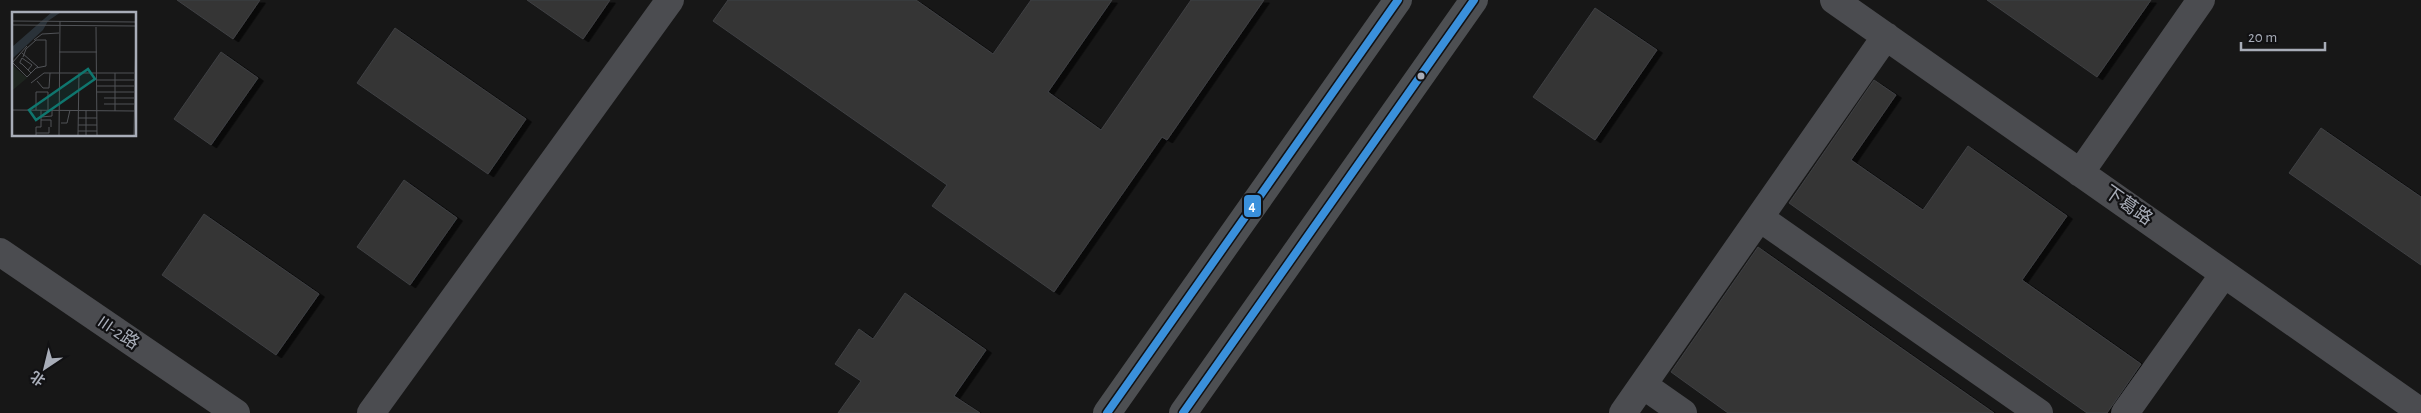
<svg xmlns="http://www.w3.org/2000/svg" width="2421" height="413" viewBox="0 0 2421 413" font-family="'Alegreya Sans','Noto Sans SC',sans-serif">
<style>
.building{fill:#353536;stroke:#3f4043;filter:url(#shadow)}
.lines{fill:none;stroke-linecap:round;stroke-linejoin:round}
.minor{stroke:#4b4c50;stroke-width:28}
.major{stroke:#4d4f52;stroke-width:28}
.bus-1-casing{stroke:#111113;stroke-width:11}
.bus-1{stroke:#3a90db;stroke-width:8}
.bus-dot{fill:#a8adb8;stroke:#111113;stroke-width:2}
.labels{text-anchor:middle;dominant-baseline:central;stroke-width:4.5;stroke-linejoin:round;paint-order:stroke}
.street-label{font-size:18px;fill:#a8adb8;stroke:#111113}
.inset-road{fill:none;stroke:#515357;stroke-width:1}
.view{fill:#0f766e;fill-opacity:0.15;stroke:#0f766e;stroke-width:2.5}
.inset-edge{fill:none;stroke:#a8adb8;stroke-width:2.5}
.line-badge{stroke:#111113;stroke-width:2}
.badge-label{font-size:14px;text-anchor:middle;font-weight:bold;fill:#fff}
</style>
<defs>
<filter id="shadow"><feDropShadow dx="5.5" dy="3" stdDeviation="0" flood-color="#0009"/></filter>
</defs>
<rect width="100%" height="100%" fill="#171717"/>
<!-- building -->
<path class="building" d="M 177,0 L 260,0 L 233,39 Z
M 527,0 L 610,0 L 583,39 Z
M 728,0 L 916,0 L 993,54 L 1031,0 L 1112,0 L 1048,92 L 1101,130 L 1191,0 L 1264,0 L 1167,140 L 1162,137 L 1054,292 L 932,206 L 947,185 L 713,21 Z
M 1987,0 L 2151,0 L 2097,77 Z
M 1595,8 L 1657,50 L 1595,140 L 1533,97 Z
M 395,28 L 526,119 L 488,174 L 357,83 Z
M 221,52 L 258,78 L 211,145 L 174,119 Z
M 1874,80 L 1896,95 L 1851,160 L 1923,210 L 1968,146 L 2067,216 L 2022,280 L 2141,364 L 2107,413 L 2087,413 L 1789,203 Z
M 2321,128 L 2421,197 L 2421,265 L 2289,173 Z
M 404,180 L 457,218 L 410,285 L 357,247 Z
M 204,214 L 319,294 L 276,355 L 162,275 Z
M 1758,247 L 1884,336 L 1994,413 L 1728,413 L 1671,372 Z
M 905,293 L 986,350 L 954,396 L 980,413 L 838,413 L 861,381 L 835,364 L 859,329 L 873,339 Z"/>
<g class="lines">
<!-- minor -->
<path class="minor" d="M 1834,0 L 2421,412
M 2080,173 L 2201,0
M 1760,218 L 2039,413
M 0,252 L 236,413
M 1643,385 L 1683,413
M 371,413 L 670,0
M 1623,413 L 1886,36
M 2125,413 L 2224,274"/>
<!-- major -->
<path class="major" d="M 1107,413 L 1398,0
M 1183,413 L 1474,0"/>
<defs>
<path id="bus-1" d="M 1107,413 L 1398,0
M 1183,413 L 1474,0"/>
</defs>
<!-- bus-1 casing -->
<use href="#bus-1" class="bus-1-casing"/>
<!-- bus-1 -->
<use href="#bus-1" class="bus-1"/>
</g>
<!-- markers -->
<circle class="bus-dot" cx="1421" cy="76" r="4.5"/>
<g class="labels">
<!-- street labels -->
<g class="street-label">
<text transform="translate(2128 206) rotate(35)">下葛路</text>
<text transform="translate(118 333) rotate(34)">III-2路</text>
</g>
</g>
<!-- overview -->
<g transform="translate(12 12)">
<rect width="124" height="124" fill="#171717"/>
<path d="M 0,53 L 15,66 L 2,77 L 0,77 Z" fill="#1d241e"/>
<path d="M 40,0 L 49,0 L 36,9 L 31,18 L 0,47 L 0,35 Z" fill="#2a3239"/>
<path class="inset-road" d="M 0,9 L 124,10M 0,13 L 124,14M 84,15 L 85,123M 22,28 L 30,22 L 47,21M 47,40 L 85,40M 10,41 L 26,55M 11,45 L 14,37 L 24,28 L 34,28 L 34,54 L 24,56 L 15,65M 0,51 L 15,34M 1,51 L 15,65M 16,58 L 20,53 L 10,46 L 8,50 L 8,51 L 10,52 L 19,61M 103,61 L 103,99M 85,68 L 122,68M 25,69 L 31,76 L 37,76 L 38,61M 19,71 L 32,61 L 122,61M 85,74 L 122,74M 85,80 L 122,80M 92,86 L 122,86M 92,92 L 122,92M 0,98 L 124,99M 24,98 L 24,80 L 36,80 L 36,98M 29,105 L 40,104 L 40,98M 66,106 L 85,106M 29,108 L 39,108 L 39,115M 49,111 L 55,111 L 58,98M 66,113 L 85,113M 66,119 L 85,119M 24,121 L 37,121 L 37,115M 24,123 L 24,115 L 29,115 L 29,98M 47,123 L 48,9M 66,123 L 67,61M 74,123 L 74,98M 122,123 L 124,16"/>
<path class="view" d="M 76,57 L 83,67 L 24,108 L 17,98 Z"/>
<rect width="124" height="124" class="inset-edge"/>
</g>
<rect class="line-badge" x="1243" y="194" width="19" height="24" rx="5" fill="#3a90db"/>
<g class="badge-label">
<text x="1252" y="211">4</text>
</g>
<!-- north arrow -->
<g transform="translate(45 368) rotate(215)" stroke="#111113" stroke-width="4" paint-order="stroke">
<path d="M0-4L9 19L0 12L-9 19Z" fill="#a8adb8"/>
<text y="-8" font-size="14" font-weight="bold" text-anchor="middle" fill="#a8adb8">北</text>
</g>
<!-- scale -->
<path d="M2241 42v8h84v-8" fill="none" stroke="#a8adb8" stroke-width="2.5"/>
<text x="2248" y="42" font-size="15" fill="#a8adb8" stroke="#111113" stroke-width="4" paint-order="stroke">20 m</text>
</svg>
